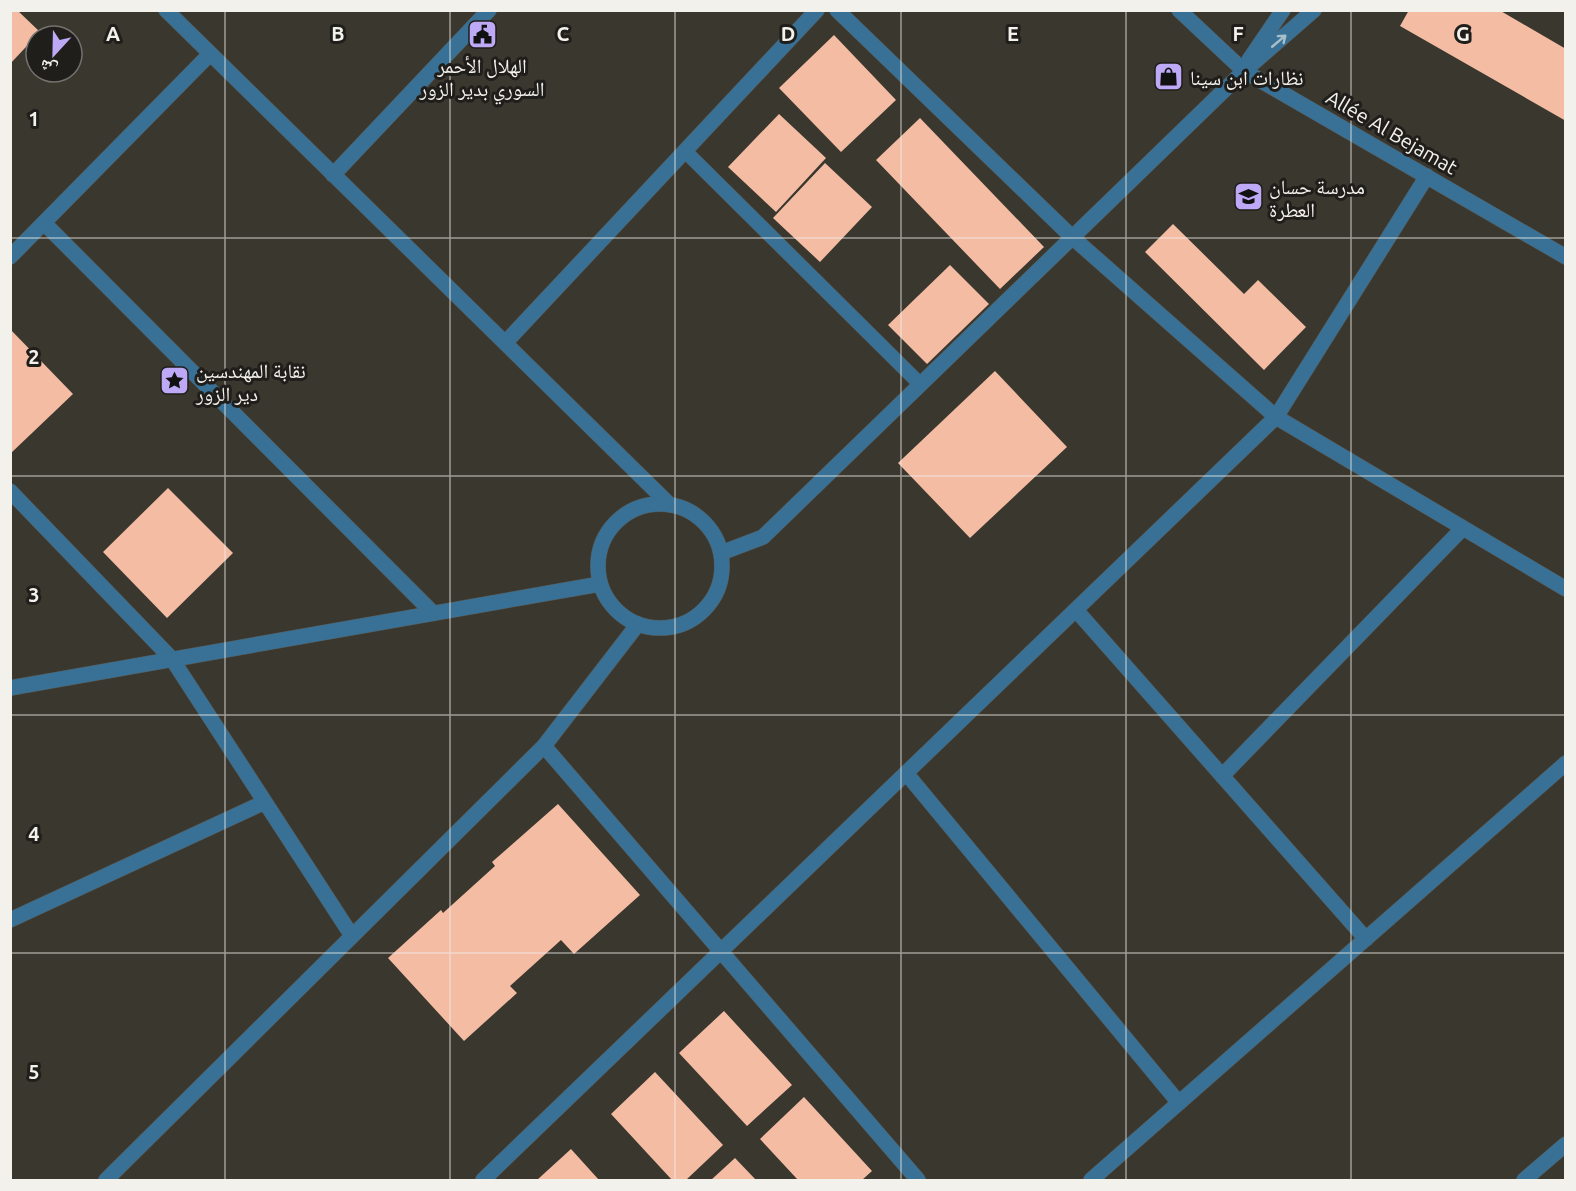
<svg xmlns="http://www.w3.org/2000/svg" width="1576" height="1191" viewBox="0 0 1576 1191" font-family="Ubuntu,'Noto Naskh Arabic',sans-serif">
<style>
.building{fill:#f4bca3}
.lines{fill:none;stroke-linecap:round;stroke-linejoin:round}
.service-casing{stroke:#58554d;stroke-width:15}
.minor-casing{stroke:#58554d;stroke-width:16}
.tertiary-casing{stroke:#58554d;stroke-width:16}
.service{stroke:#387195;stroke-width:14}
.minor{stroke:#387195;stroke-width:15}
.tertiary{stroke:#387195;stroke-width:15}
.oneway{stroke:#a8bec9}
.grid{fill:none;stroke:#f3f1ec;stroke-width:1.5;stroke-opacity:0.55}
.labels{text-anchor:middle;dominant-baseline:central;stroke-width:6;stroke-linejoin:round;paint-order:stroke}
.poi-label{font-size:20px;fill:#f3f1ec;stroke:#201e1b;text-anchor:start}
.street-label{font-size:20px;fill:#f3f1ec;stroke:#201e1b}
.grid-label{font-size:20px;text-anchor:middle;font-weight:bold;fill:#f3f1ec;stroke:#201e1b;stroke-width:6;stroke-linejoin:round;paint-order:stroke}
</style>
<rect width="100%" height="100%" fill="#3a372f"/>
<!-- building -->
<path class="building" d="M 10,10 L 17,10 L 40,32 L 10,64 Z
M 1409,10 L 1499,10 L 1566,49 L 1566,121 L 1400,26 Z
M 834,35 L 896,100 L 841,152 L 779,88 Z
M 779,114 L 826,158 L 776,212 L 728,167 Z
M 920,118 L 1044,247 L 1000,289 L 876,160 Z
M 825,163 L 872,207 L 820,262 L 773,218 Z
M 1173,224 L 1244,294 L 1258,280 L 1306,327 L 1264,370 L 1145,252 Z
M 950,265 L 989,304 L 927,364 L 888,325 Z
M 10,329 L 73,394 L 10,454 Z
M 995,371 L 1067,447 L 970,538 L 898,463 Z
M 168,488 L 233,553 L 167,618 L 103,552 Z
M 558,804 L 640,895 L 574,954 L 561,940 L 510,986 L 517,993 L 464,1041 L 388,958 L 441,910 L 443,913 L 495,866 L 492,862 Z
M 724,1011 L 792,1085 L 747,1126 L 679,1053 Z
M 655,1072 L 723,1145 L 686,1180 L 672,1180 L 611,1114 Z
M 804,1097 L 872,1171 L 862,1180 L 798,1180 L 760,1139 Z
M 571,1149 L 599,1180 L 537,1180 Z
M 735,1158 L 756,1180 L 711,1180 Z"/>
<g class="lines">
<defs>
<path id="service" d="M 685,151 L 920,384"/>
<path id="minor" d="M 166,10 L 670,505
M 837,10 L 1072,237 L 1276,417 L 1566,589
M 1179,10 L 1244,71 L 1566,257
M 333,175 L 489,10
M 44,223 L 433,613
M 10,257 L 210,54
M 505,343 L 817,10
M 10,491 L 172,659 L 352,936
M 1076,610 L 1366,939
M 544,746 L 918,1180
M 906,773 L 1179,1103
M 1222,776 L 1463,528
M 10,920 L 265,802
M 106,1180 L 544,746 L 638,624
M 483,1180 L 1276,417 L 1427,176
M 1091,1180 L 1566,763
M 1524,1180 L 1566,1144"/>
<path id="tertiary" d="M 1249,60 L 1283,10
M598 566a62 62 0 1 1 124 0a62 62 0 1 1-124 0Z
M 721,553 L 763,537 L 1244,71 L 1314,10
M 10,688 L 600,584"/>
</defs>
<!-- service casing -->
<use href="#service" class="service-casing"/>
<!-- minor casing -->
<use href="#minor" class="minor-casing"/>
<!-- tertiary casing -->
<use href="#tertiary" class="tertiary-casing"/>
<!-- service -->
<use href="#service" class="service"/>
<!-- minor -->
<use href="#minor" class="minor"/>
<!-- tertiary -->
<use href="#tertiary" class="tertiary"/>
</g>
<!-- one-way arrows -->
<defs><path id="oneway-shaft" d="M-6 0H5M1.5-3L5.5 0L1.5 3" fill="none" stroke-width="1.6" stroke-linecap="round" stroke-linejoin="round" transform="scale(1.5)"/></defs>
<use class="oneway" href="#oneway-shaft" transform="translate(1279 41) rotate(-40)"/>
<!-- grid -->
<path class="grid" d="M 225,10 L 225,1180M 450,10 L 450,1180M 675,10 L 675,1180M 901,10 L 901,1180M 1126,10 L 1126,1180M 1351,10 L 1351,1180M 10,238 L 1566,238M 10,476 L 1566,476M 10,715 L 1566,715M 10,953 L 1566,953"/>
<!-- icons -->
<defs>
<symbol id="civic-square" viewBox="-11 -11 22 22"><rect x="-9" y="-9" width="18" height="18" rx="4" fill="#bda9f5" stroke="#201e1b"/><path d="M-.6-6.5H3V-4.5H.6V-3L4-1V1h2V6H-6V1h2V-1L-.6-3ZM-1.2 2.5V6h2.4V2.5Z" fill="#111"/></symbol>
<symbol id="shop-square" viewBox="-11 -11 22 22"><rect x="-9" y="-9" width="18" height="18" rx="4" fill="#bda9f5" stroke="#201e1b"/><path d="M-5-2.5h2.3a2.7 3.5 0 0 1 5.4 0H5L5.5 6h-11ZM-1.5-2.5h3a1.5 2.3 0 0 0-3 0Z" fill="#111"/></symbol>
<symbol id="school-square" viewBox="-11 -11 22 22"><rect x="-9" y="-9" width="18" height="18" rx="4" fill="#bda9f5" stroke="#201e1b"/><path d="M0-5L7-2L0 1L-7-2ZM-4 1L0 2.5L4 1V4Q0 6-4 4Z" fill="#111"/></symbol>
<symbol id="sight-square" viewBox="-11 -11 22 22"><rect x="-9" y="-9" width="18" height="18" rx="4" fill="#bda9f5" stroke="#201e1b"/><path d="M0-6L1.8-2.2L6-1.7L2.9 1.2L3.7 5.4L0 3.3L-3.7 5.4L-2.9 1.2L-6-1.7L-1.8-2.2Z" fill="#111"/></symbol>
</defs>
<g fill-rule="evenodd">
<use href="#civic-square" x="466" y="18" width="33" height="33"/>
<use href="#shop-square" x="1152" y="60" width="33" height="33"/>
<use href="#school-square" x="1232" y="180" width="33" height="33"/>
<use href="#sight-square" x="158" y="364" width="33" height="33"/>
</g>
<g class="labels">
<!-- poi labels -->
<g class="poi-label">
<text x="482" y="65" text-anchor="middle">الهلال الأحمر<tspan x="482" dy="23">السوري بدير الزور</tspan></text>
<text x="1190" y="77">نظارات ابن سينا</text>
<text x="1269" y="186">مدرسة حسان<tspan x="1269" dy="23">العطرة</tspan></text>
<text x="196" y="370">نقابة المهندسين<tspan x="196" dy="23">دير الزور</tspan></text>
</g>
<!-- street labels -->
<g class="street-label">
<text transform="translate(1392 132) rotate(30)">Allée Al Bejamat</text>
</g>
</g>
<g class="grid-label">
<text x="113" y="41">A</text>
<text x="338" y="41">B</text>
<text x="563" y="41">C</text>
<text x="788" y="41">D</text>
<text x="1013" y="41">E</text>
<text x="1238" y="41">F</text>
<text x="1463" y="41">G</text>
<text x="34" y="126">1</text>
<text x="34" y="364">2</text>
<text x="34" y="602">3</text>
<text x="34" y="841">4</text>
<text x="34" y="1079">5</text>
</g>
<!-- border -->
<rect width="1576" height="1191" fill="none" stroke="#f3f1ec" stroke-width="24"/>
<!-- north arrow -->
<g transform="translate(54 54) rotate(202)"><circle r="28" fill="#201e1b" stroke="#74726f" stroke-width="1.5"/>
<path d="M0-4.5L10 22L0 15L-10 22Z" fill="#bda9f5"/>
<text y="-9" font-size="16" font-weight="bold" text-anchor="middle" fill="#f3f1ec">ش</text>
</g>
</svg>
